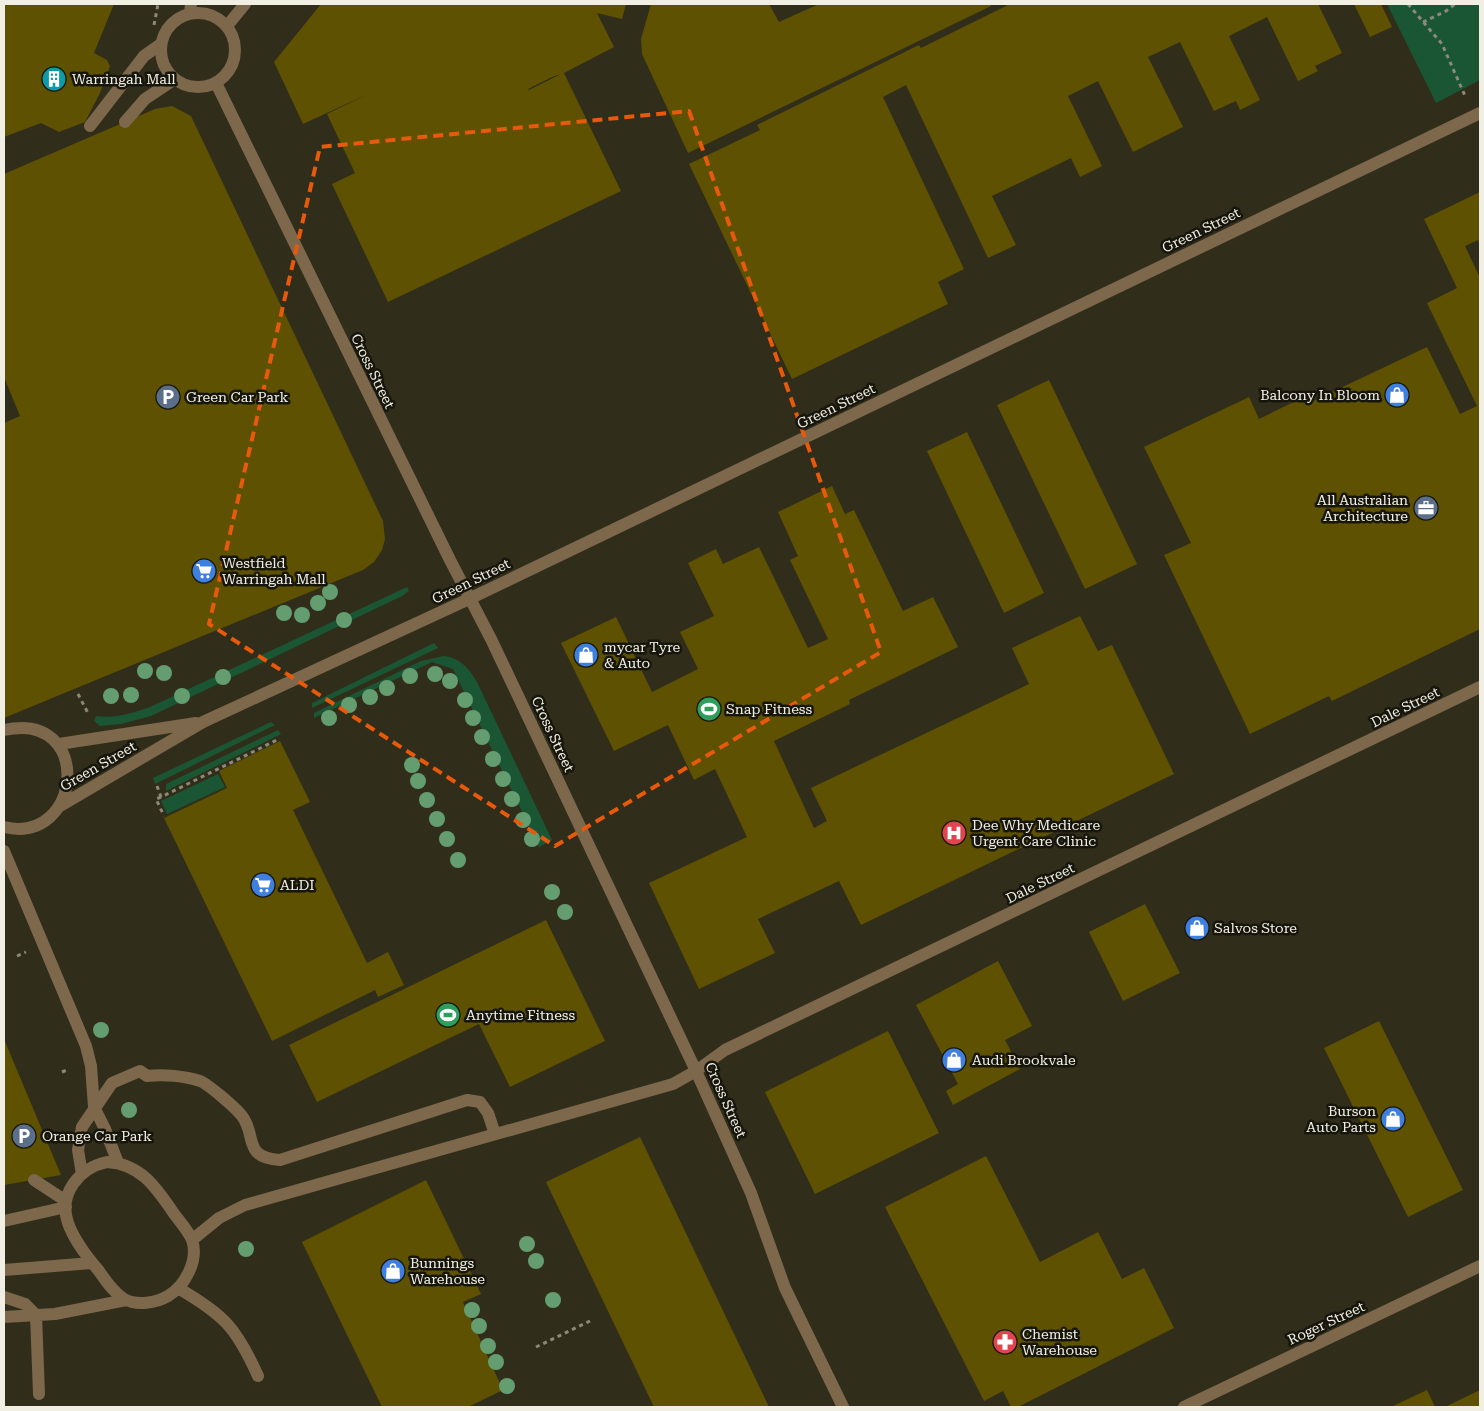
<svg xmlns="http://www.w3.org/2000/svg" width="1484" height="1411" viewBox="0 0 1484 1411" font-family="'Roboto Serif',serif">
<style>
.green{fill:#1a5633}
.building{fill:#5e5102;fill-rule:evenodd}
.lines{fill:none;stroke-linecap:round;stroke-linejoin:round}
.path{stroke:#8d897a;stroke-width:3;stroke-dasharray:4 4;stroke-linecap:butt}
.service{stroke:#7d684b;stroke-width:12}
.minor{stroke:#7d684b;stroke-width:12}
.tree{fill:#649e70}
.marked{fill:none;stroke:#e8590c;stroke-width:4;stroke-dasharray:10 6;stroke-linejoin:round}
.labels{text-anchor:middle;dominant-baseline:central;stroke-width:5;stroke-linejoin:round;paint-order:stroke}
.poi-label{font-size:14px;fill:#f1efe3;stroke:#17160d;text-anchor:start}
.street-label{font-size:14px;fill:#f1efe3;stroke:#17160d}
</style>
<rect width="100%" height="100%" fill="#312d1b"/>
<!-- green -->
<path class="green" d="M 1387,4 L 1480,4 L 1480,80 L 1436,103 Z
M 407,587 L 409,591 L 402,596 L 151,716 L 121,724 L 100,726 L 94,721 L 96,716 C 114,719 133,713 150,707 Z
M 434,643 L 438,648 L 312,708 L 312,703 Z
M 444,656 C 460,658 469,668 477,682 L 552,840 L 539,847 L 453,669 L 432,662 L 314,718 L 314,713 L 421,661 Z
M 271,722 L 275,725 L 155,784 L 153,778 Z
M 278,730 L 281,734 L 166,791 L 166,784 Z
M 218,774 L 225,787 L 167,814 L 161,801 Z"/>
<!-- building -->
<path class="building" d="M 4,4 L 114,4 L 94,53 L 107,60 L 110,66 L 100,93 L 85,122 L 59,132 L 41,123 L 4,137 Z
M 321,4 L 626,4 L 622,19 L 597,13 L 614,47 L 564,73 L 621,191 L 388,302 L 332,184 L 355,173 L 327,114 L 368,94 L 303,124 L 274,62 ZM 561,74 L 529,90 L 528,89 L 552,77 Z
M 651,4 L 769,4 L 779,22 L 819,4 L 990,4 L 991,6 L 688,153 L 642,54 L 641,39 Z
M 1010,4 L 1318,4 L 1342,53 L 1315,66 L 1318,71 L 1298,81 L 1267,17 L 1229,36 L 1260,100 L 1240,110 L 1236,101 L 1214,111 L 1180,42 L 1148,57 L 1183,127 L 1133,152 L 1098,81 L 1068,96 L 1102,166 L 1080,177 L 1071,158 L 992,196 L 1016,245 L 988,258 L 906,85 L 883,97 L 964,269 L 938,282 L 948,304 L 792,379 L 689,164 L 760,130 L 757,125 L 919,45 L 921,48 Z
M 1354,4 L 1381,4 L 1392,27 L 1370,37 Z
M 172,106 L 191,116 L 383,521 L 385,539 L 382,550 L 374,562 L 363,570 L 4,718 L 4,423 L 20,416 L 4,377 L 4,174 L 155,109 Z
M 1480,192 L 1480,245 L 1478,240 L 1465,246 L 1480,278 L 1480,629 L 1332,701 L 1329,696 L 1250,734 L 1164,555 L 1191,543 L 1144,447 L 1249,397 L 1259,419 L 1308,395 L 1311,402 L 1427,347 L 1460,414 L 1477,406 L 1427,303 L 1457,288 L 1424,219 Z
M 1049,380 L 1137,564 L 1085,589 L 997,405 Z
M 967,432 L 1044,593 L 1004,613 L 927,451 Z
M 832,486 L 845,514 L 854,510 L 903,611 L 933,597 L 958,647 L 849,700 L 850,704 L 774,741 L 814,828 L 827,821 L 811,788 L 1029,684 L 1012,648 L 1080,616 L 1098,651 L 1112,645 L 1174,774 L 861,925 L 839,881 L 758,919 L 775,953 L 699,989 L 649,883 L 747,837 L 715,769 L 694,780 L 668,725 L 614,751 L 561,643 L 616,617 L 652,692 L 698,669 L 680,632 L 714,616 L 688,563 L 716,549 L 723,564 L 759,547 L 808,648 L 828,639 L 790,560 L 798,556 L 778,512 Z
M 280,741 L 310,802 L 293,810 L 367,963 L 388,952 L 404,985 L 378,997 L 375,990 L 272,1041 L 164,818 L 227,788 L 219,771 Z
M 1145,904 L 1180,973 L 1123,1001 L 1089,932 Z
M 546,920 L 605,1041 L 510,1087 L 479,1024 L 317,1102 L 289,1045 Z
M 998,961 L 1032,1026 L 1005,1040 L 1020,1069 L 953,1105 L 946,1091 L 958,1084 L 916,1005 Z
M 1379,1021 L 1463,1190 L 1408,1217 L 1324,1048 Z
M 888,1031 L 939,1133 L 815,1194 L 765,1092 Z
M 4,1039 L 61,1175 L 4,1185 Z
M 640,1137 L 769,1407 L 654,1407 L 546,1182 Z
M 986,1156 L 1040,1262 L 1098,1232 L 1122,1279 L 1144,1268 L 1174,1328 L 1018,1407 L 1011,1407 L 1003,1391 L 984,1401 L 885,1207 Z
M 426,1180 L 481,1294 L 463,1302 L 503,1390 L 468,1407 L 382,1407 L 302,1242 Z
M 1427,1390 L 1435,1407 L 1391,1407 Z
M 1480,1390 L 1480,1407 L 1445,1407 Z"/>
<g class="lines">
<!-- path -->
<path class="path" d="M 1408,4 L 1442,44 L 1466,98
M 1423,22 L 1446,11 L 1455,4
M 154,25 L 158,4
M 78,694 L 89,715
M 157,786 L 161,797 L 277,740
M 161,797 L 156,799 L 164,816
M 17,956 L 26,952
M 62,1072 L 67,1070
M 536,1347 L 590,1321"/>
<!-- service -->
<path class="service" d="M 190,13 L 191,4
M 125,122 L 145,99 L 175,79
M 90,126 L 144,56 L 161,44
M 4,730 C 94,710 83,846 4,827
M 59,744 L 196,723
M 60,806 L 203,722 L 469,599
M 4,851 L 86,1046 L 91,1066 L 94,1107 L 105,1129 L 118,1163
M 107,1162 C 142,1164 157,1189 175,1215 C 181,1223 189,1232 192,1240 C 199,1260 185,1286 168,1296 C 156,1303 137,1306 124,1299 C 113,1292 106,1281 99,1271 C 87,1257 74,1240 68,1223 C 58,1194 79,1168 107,1162 Z
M 82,1174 L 78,1150 L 82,1127 L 112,1083 L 140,1071 L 147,1076 C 163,1074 185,1076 200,1081 C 208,1084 236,1108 242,1116 C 257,1135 242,1158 280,1160 L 467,1100 L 480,1102 L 488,1113 L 495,1134
M 34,1180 L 66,1201
M 4,1221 L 66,1207
M 192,1240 L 219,1218 L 245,1205 L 673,1084 L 696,1071
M 4,1270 L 92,1263
M 178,1288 C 224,1315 236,1327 258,1376
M 4,1297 L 25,1304 L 36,1315 L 39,1394
M 4,1317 L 55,1314 L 126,1300"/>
<!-- minor -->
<path class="minor" d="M161 50a37 37 0 1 1 74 0a37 37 0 1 1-74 0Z
M 227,26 L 245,4
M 216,83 L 450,560 L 491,639 L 696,1071 L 751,1193 L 785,1288 L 843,1407
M 469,599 L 1480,113
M 696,1071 L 725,1050 L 1480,687
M 1184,1407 L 1480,1266"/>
</g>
<!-- trees -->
<g class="tree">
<circle cx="330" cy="592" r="8"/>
<circle cx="318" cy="603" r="8"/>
<circle cx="284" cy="613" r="8"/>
<circle cx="302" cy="615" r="8"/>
<circle cx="344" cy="620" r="8"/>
<circle cx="145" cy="671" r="8"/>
<circle cx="164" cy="673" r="8"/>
<circle cx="435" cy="674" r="8"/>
<circle cx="410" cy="676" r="8"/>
<circle cx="223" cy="677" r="8"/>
<circle cx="450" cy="681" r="8"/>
<circle cx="387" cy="688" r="8"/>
<circle cx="131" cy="695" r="8"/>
<circle cx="111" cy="696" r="8"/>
<circle cx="182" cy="696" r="8"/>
<circle cx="370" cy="697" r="8"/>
<circle cx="465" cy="700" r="8"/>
<circle cx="349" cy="705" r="8"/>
<circle cx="329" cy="718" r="8"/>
<circle cx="473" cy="718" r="8"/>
<circle cx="482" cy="737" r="8"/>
<circle cx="493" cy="759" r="8"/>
<circle cx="412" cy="765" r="8"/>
<circle cx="503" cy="779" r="8"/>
<circle cx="418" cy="781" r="8"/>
<circle cx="512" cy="799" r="8"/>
<circle cx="427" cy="800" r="8"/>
<circle cx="437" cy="819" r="8"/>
<circle cx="523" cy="820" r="8"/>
<circle cx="447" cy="839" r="8"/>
<circle cx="532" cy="839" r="8"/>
<circle cx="458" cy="860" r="8"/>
<circle cx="552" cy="892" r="8"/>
<circle cx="565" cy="912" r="8"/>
<circle cx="101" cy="1030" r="8"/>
<circle cx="129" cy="1110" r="8"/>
<circle cx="527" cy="1244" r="8"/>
<circle cx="246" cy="1249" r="8"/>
<circle cx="536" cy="1261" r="8"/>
<circle cx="553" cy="1300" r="8"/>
<circle cx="472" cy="1310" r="8"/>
<circle cx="479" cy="1326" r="8"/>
<circle cx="488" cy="1346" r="8"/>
<circle cx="496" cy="1362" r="8"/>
<circle cx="507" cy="1386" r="8"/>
</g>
<!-- marked area -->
<path class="marked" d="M 689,111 L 881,652 L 555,846 L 209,624 L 320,147 Z"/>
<!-- icons -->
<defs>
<symbol id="building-disc" viewBox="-11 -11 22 22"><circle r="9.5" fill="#0f9aa8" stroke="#17160d"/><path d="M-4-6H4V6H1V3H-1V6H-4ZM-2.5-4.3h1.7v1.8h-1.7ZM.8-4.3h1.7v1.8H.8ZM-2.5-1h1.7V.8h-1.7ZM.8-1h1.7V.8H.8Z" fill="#fff"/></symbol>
<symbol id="shop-disc" viewBox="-11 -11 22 22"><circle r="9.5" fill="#3f7fe0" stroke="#17160d"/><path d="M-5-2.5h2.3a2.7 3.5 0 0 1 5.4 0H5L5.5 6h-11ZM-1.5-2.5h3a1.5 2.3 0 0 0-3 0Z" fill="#fff"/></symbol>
<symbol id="parking-disc" viewBox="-11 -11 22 22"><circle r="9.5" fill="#5c6f8a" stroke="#17160d"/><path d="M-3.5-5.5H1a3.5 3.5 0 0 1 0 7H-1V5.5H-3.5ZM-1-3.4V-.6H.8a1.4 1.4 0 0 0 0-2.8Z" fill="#fff"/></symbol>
<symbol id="office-disc" viewBox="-11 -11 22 22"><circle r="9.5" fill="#5c6f8a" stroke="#17160d"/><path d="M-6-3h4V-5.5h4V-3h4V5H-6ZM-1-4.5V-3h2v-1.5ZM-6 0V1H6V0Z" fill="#fff"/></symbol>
<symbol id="supermarket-disc" viewBox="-11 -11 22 22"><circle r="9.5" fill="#3f7fe0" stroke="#17160d"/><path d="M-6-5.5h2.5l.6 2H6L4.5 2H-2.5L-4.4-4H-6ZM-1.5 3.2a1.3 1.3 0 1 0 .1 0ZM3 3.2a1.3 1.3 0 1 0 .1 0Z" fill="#fff"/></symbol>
<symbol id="stadium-disc" viewBox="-11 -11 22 22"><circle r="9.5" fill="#2e9e5b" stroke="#17160d"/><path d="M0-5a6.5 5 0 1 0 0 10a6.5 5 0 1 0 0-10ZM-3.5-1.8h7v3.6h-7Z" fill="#fff"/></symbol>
<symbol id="hospital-disc" viewBox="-11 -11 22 22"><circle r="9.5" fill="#e0444e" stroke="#17160d"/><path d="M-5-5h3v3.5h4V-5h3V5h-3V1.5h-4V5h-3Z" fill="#fff"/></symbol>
<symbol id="pharmacy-disc" viewBox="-11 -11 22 22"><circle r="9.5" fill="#e0444e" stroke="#17160d"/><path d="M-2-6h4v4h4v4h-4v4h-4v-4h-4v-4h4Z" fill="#fff"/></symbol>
</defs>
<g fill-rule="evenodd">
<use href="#building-disc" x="40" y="65" width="28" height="28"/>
<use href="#shop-disc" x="1383" y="381" width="28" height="28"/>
<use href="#parking-disc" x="154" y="383" width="28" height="28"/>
<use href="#office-disc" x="1412" y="494" width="28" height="28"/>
<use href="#supermarket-disc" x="190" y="557" width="28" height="28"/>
<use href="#shop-disc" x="572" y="641" width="28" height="28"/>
<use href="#stadium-disc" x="695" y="695" width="28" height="28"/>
<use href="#hospital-disc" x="940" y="819" width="28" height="28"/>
<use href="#supermarket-disc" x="249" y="871" width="28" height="28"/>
<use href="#shop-disc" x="1183" y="914" width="28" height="28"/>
<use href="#stadium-disc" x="434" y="1001" width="28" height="28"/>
<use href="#shop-disc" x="940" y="1046" width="28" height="28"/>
<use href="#shop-disc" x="1379" y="1105" width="28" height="28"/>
<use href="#parking-disc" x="10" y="1122" width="28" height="28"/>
<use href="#shop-disc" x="379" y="1257" width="28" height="28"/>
<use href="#pharmacy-disc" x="991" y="1328" width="28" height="28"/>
</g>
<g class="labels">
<!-- poi labels -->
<g class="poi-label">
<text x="72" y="79">Warringah Mall</text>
<text x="1380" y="395" text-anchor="end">Balcony In Bloom</text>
<text x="186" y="397">Green Car Park</text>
<text x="1408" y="500" text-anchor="end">All Australian<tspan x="1408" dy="16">Architecture</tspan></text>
<text x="222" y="563">Westfield<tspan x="222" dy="16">Warringah Mall</tspan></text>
<text x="604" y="647">mycar Tyre<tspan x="604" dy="16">&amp; Auto</tspan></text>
<text x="726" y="709">Snap Fitness</text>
<text x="972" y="825">Dee Why Medicare<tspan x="972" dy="16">Urgent Care Clinic</tspan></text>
<text x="280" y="885">ALDI</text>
<text x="1214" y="928">Salvos Store</text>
<text x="466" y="1015">Anytime Fitness</text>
<text x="972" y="1060">Audi Brookvale</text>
<text x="1376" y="1111" text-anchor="end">Burson<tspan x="1376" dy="16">Auto Parts</tspan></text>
<text x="42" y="1136">Orange Car Park</text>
<text x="410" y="1263">Bunnings<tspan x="410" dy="16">Warehouse</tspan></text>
<text x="1022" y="1334">Chemist<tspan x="1022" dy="16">Warehouse</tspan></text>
</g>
<!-- street labels -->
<g class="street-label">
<text transform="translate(1201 230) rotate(-26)">Green Street</text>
<text transform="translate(373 371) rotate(64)">Cross Street</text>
<text transform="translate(836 406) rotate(-26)">Green Street</text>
<text transform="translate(471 581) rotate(-26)">Green Street</text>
<text transform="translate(1405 707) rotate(-26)">Dale Street</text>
<text transform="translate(553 734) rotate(65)">Cross Street</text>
<text transform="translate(98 766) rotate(-30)">Green Street</text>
<text transform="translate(1040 883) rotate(-26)">Dale Street</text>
<text transform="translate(726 1100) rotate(66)">Cross Street</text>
<text transform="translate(1326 1323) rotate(-25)">Roger Street</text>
</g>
</g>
<!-- border -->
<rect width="1484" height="1411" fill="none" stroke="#f1efe3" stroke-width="10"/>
</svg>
